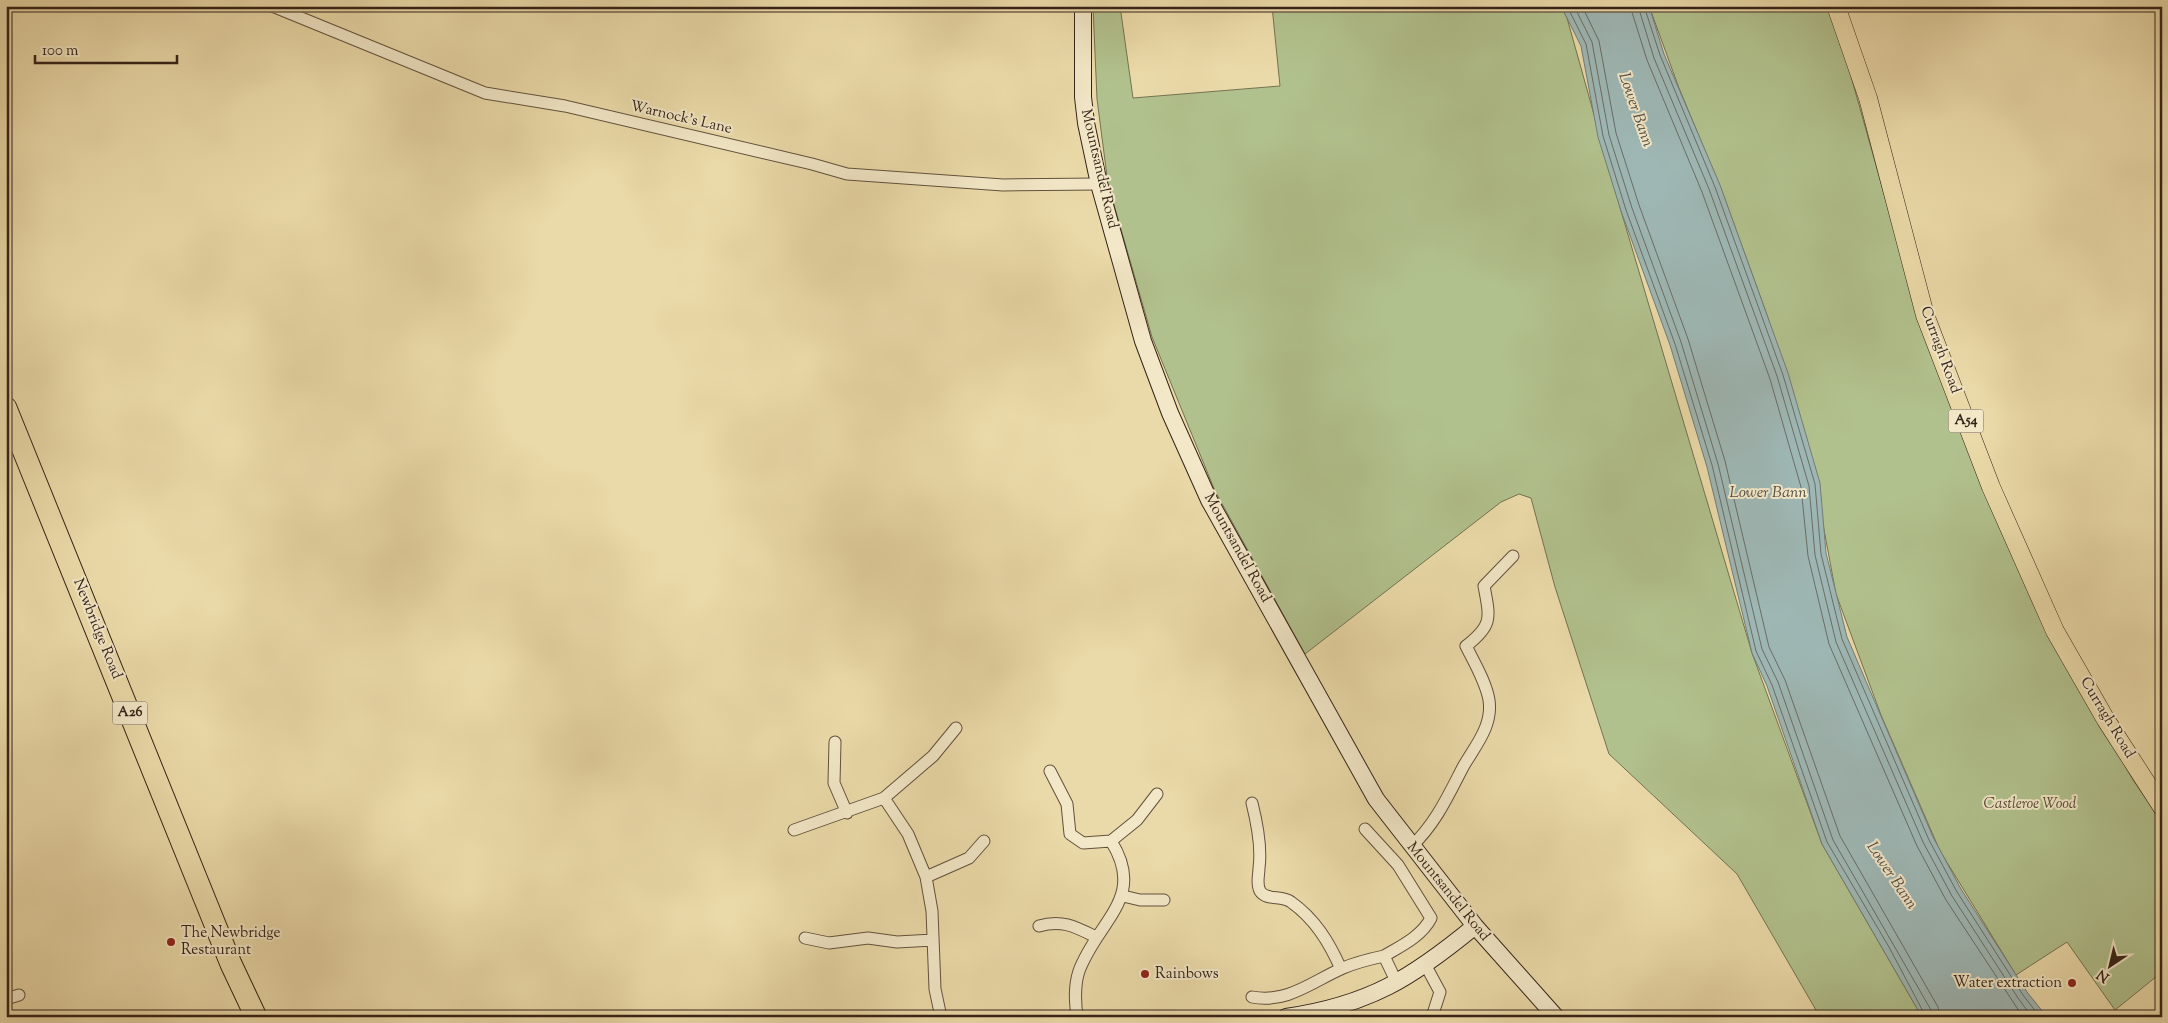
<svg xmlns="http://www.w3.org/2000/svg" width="2168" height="1023" viewBox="0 0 2168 1023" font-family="'Sorts Mill Goudy',serif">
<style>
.green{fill:#b1c18d;stroke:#737252}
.water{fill:#9eb7b4;stroke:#747c76}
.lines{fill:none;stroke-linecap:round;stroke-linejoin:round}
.shore{stroke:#6a6d66;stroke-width:1}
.street-casing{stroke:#62513c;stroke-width:13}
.secondary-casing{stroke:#352318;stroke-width:18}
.primary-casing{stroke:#352318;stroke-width:19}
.highway-casing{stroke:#352318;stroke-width:23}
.street{stroke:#f2e7c7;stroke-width:11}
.secondary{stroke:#f2e7c7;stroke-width:16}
.primary{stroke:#ebdaa9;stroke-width:18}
.highway{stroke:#ebdaa9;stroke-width:21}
.poi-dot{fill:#8f2418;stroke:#f2e7c7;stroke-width:2}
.labels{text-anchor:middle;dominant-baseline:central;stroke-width:4;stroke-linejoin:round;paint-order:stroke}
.shield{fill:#f2e7c7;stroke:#6e5e4c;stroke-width:1}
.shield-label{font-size:14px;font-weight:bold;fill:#352318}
.street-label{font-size:15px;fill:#352318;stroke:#f2e7c7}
.park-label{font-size:15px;font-style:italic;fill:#544a35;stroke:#f2e7c7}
.poi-label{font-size:15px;fill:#352318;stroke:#f2e7c7;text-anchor:start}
.water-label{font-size:16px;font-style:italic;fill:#544f47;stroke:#f2e7c7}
</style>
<rect width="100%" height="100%" fill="#ebdaa9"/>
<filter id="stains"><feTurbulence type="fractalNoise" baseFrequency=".004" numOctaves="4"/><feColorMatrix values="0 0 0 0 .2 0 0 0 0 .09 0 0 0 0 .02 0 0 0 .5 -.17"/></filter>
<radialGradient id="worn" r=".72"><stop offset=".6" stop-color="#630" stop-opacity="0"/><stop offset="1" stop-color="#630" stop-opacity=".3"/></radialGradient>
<!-- green -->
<path class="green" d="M 1093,6 L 1120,6 L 1133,98 L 1280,86 L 1272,6 L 1561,6 L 1567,18 L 1621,211 L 1752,653 L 1822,844 L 1922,1017 L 1820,1017 L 1737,874 L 1609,754 L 1555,587 L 1531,498 L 1519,494 L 1501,502 L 1305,654 L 1215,491 L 1152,337 L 1108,184 L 1097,99 Z
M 1649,6 L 1828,6 L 1847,62 L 1923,333 L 2041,618 L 2133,780 L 2162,822 L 2162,972 L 2115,1010 L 2067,942 L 2016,975 L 1940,851 L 1881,715 L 1836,594 L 1808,444 L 1767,315 L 1723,194 L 1679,88 Z"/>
<!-- water -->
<path class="water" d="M 1561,6 L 1649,6 L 1664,54 L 1720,185 L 1788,373 L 1820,483 L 1826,553 L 1847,637 L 1933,837 L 1961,889 L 2027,992 L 2047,1017 L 1922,1017 L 1822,844 L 1767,686 L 1752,653 L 1707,467 L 1670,345 L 1621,211 L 1598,137 L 1581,46 Z"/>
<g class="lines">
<!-- shore -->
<path class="shore" d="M 1567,6 L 1586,44 L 1603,136 L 1626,210 L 1675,344 L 1712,465 L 1756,651 L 1772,685 L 1827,842 L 1889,947 L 1926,1017
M 1574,6 L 1592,42 L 1609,135 L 1632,208 L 1681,342 L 1718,464 L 1762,649 L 1778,682 L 1833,840 L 1931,1010 L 1932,1017
M 1582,6 L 1599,41 L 1616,133 L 1639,205 L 1688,339 L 1725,461 L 1769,647 L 1785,680 L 1840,836 L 1938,1007 L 1940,1017
M 1630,6 L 1647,60 L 1702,192 L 1770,379 L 1801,487 L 1808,556 L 1829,644 L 1917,846 L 1946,900 L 2023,1017
M 1638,6 L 1654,58 L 1709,189 L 1777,376 L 1809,486 L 1815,555 L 1836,642 L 1923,842 L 1952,896 L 2018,998 L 2032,1017
M 1644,6 L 1660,55 L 1715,187 L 1783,375 L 1815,484 L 1821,554 L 1842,639 L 1929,840 L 1957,892 L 2023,995 L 2040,1017"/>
<defs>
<path id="street" d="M 272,6 L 485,93 L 565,106 L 812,164 L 847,174 L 1003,185 L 1099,184
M 835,742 L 834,783 L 847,813
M 1050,771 L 1067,804 L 1070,834 L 1083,843 L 1111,841
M 1252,803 C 1257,823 1262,847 1259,868 C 1259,875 1256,884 1260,891 C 1266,901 1282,895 1291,902 C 1315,919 1329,942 1341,969
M 1365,829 L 1398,865 L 1431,918 C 1422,936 1401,946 1384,956 L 1397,983
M 794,830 L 884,798
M 1411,847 C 1436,823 1448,796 1463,767 C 1475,746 1493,726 1489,700 C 1486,682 1474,662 1466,646 C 1493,625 1490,618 1484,586 L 1513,556
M 926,877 L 969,858 L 984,841
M 1123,896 L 1140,900 L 1164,900
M 1039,926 C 1062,919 1076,927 1096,937
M 805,938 L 829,943 L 868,938 L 897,942 L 933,940
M 1426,966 L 1440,992 L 1432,1017
M 1252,997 C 1287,1004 1313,981 1343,968 C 1357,962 1370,959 1384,956
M 6,999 L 19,995
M 941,1017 L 935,989 L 932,911 L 926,877 L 908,834 L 884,798 L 933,756 L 956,728
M 1077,1017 C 1075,1001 1074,986 1079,971 C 1098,920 1147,898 1111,841 L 1137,820 L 1157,794"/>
<path id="secondary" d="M 1083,6 L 1083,97 L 1086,123 L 1099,184 L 1143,341 L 1170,413 L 1209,500 L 1376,799 L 1475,926 L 1556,1017
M 1286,1017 C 1369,1005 1412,978 1475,926"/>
<path id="primary" d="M 1836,6 L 1868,98 L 1925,315 L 1991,487 L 2055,631 L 2106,720 L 2162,807"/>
<path id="highway" d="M 6,408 L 231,964 L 256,1017"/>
</defs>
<!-- street casing -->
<use href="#street" class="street-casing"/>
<!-- secondary casing -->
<use href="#secondary" class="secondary-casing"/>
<!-- primary casing -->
<use href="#primary" class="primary-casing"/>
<!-- highway casing -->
<use href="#highway" class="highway-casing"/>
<!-- street -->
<use href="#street" class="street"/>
<!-- secondary -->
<use href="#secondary" class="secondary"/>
<!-- primary -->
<use href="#primary" class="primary"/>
<!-- highway -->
<use href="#highway" class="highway"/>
</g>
<!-- markers -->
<g class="poi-dot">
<circle cx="171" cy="942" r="5"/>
<circle cx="1145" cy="974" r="5"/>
<circle cx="2072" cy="983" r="5"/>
</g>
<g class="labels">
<!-- shield labels -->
<g class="shield">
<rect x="1948.5" y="409.5" width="35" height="23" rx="4"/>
<rect x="112.5" y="701.5" width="35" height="23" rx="4"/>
</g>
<g class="shield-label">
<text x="1966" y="421">A54</text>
<text x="130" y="713">A26</text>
</g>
<!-- street labels -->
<g class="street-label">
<text transform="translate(681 118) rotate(13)">Warnock's Lane</text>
<text transform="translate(1099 169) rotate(77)">Mountsandel Road</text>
<text transform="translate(1940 350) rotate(70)">Curragh Road</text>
<text transform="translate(1237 548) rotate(61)">Mountsandel Road</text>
<text transform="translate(97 629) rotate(68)">Newbridge Road</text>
<text transform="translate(2107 718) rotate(59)">Curragh Road</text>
<text transform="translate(1448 892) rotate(51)">Mountsandel Road</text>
</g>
<!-- park labels -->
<g class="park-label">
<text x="2030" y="804">Castleroe Wood</text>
</g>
<!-- poi labels -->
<g class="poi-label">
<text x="181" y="933">The Newbridge<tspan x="181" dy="17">Restaurant</tspan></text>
<text x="1155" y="974">Rainbows</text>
<text x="2062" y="983" text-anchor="end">Water extraction</text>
</g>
<!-- water labels -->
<g class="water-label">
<text transform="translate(1635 110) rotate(71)">Lower Bann</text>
<text x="1768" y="493">Lower Bann</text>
<text transform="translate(1891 876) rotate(56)">Lower Bann</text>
</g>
</g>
<!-- margin -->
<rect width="2168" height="1023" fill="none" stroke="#ebdaa9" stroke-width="25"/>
<rect x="8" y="8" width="2153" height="1008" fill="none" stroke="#352318" stroke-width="2.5"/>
<rect x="12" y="12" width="2143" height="998" fill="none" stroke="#352318"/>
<!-- north arrow -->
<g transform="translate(2110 966) rotate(215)" stroke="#f2e7c7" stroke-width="4" paint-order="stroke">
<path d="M0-4L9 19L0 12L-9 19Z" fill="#352318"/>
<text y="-8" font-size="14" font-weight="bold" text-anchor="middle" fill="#352318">N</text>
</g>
<!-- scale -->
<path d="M35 55v8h142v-8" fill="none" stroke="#352318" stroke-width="2.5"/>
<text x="42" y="55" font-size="15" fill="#352318" stroke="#f2e7c7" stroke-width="4" paint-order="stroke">100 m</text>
<rect width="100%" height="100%" filter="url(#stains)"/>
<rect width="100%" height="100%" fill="url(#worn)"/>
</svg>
